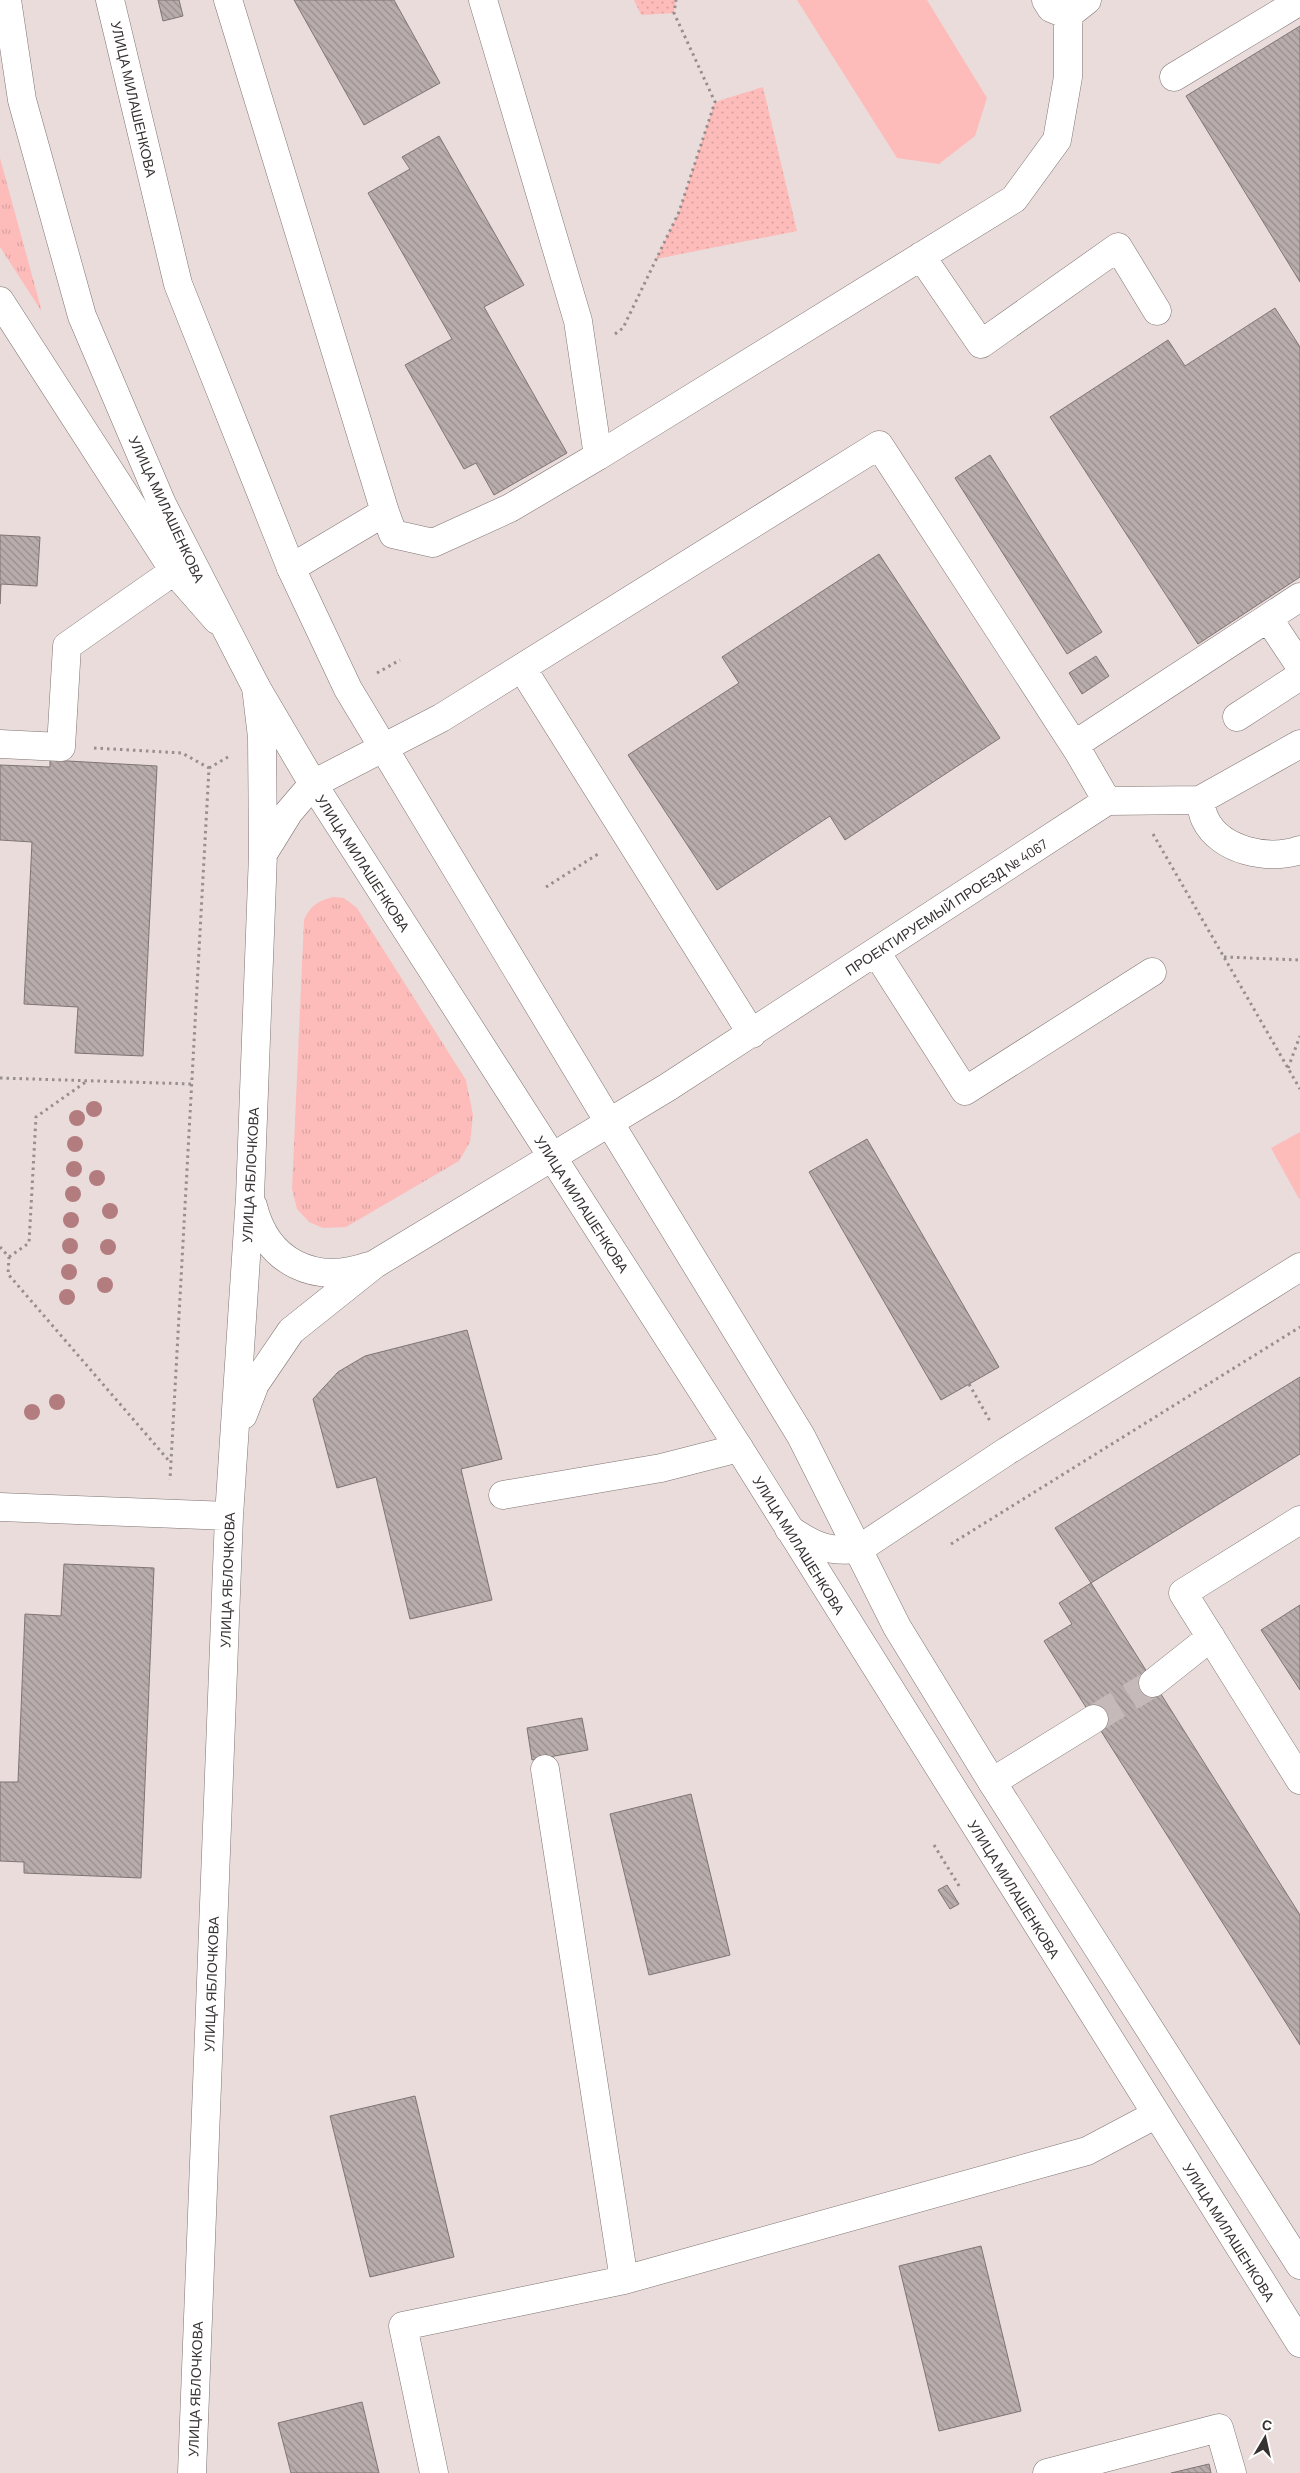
<svg xmlns="http://www.w3.org/2000/svg" width="1300" height="2473" viewBox="0 0 1300 2473" font-family="Barlow,sans-serif">
<style>
.grass{fill:url(#grass-tufts)}
.park{fill:url(#park-dots)}
.pitch{fill:#fdbcba}
.building{fill:url(#building-back-hatch);stroke:#807574}
.lines{fill:none;stroke-linecap:round;stroke-linejoin:round}
.minor-tunnel{stroke:#c5bab9;stroke-width:28;stroke-dasharray:28 14;stroke-linecap:butt}
.minor-casing{stroke:#7f7473;stroke-width:29}
.major-casing{stroke:#7f7473;stroke-width:29}
.path{stroke:#978e8d;stroke-width:3;stroke-dasharray:2.5 4;stroke-linecap:butt}
.minor{stroke:#fff;stroke-width:28}
.major{stroke:#fff;stroke-width:28}
.tree{fill:#b37c7f}
.labels{text-anchor:middle;dominant-baseline:central;stroke-width:4.5;stroke-linejoin:round;paint-order:stroke}
.street-label{font-size:14px;fill:#373232;stroke:#fff}
</style>
<defs>
<pattern id="grass-tufts" width="24" height="20" patternUnits="userSpaceOnUse" patternTransform="scale(1.25)"><rect width="24" height="20" fill="#fdbcba"/><path d="M3 7l-1-3M5 7V3M7 7l1-3M15 17l-1-3M17 17v-4M19 17l1-3" fill="none" stroke="#d9a2a0"/></pattern>
<pattern id="park-dots" width="8" height="8" patternUnits="userSpaceOnUse" patternTransform="scale(1.25)"><rect width="8" height="8" fill="#fdbcba"/><path d="M2 2h.1M6 6h.1" fill="none" stroke="#d9a2a0" stroke-width="1.8" stroke-linecap="round"/></pattern>
<pattern id="building-back-hatch" width="6" height="6" patternUnits="userSpaceOnUse" patternTransform="scale(1.25)"><rect width="6" height="6" fill="#b9adac"/><path d="M-1 5l2 2M0 0l6 6M5-1l2 2" fill="none" stroke="#978d8d"/></pattern>
</defs>
<rect width="100%" height="100%" fill="#e9dcdb"/>
<!-- grass -->
<path class="grass" d="M 0,158 L 42,312 L 0,247 Z
M 333,897 L 344,898 L 357,908 L 466,1080 L 473,1115 L 470,1142 L 459,1161 L 346,1227 L 323,1228 L 309,1222 L 297,1209 L 292,1189 L 304,920 C 311,905 318,901 333,897 Z"/>
<!-- park -->
<path class="park" d="M 634,0 L 676,0 L 674,13 L 641,15 Z
M 763,87 L 797,231 L 656,259 L 679,212 L 715,102 Z"/>
<!-- pitch -->
<path class="pitch" d="M 797,0 L 927,0 L 987,98 L 975,136 L 939,164 L 897,158 Z
M 1300,1132 L 1300,1199 L 1299,1199 L 1271,1148 Z"/>
<!-- building -->
<path class="building" d="M 158,0 L 179,0 L 183,16 L 163,21 Z
M 294,0 L 394,0 L 440,83 L 364,125 Z
M 1300,26 L 1300,282 L 1186,96 Z
M 439,136 L 524,285 L 484,307 L 567,453 L 494,495 L 476,463 L 464,469 L 405,365 L 452,339 L 368,193 L 410,169 L 402,157 Z
M 1275,308 L 1300,347 L 1300,577 L 1198,644 L 1050,417 L 1168,340 L 1185,366 Z
M 990,455 L 1102,632 L 1067,654 L 955,478 Z
M 0,535 L 40,537 L 37,586 L 1,584 L 0,604 Z
M 879,554 L 1000,738 L 845,840 L 830,816 L 717,890 L 628,755 L 739,683 L 722,657 Z
M 1096,656 L 1109,676 L 1082,694 L 1069,673 Z
M 50,760 L 157,766 L 143,1056 L 75,1053 L 78,1007 L 24,1004 L 32,842 L 0,840 L 0,765 L 50,767 Z
M 867,1139 L 999,1367 L 941,1400 L 809,1172 Z
M 467,1330 L 502,1459 L 461,1469 L 492,1600 L 410,1619 L 376,1477 L 337,1488 L 313,1399 L 338,1372 L 365,1356 Z
M 1300,1377 L 1300,1454 L 1091,1583 L 1055,1528 Z
M 64,1564 L 154,1568 L 141,1878 L 24,1873 L 24,1862 L 0,1861 L 0,1782 L 18,1782 L 25,1614 L 61,1616 Z
M 1091,1583 L 1300,1915 L 1300,2045 L 1044,1641 L 1072,1624 L 1059,1603 Z
M 1300,1605 L 1300,1690 L 1261,1630 Z
M 582,1718 L 588,1750 L 532,1760 L 527,1728 Z
M 691,1794 L 730,1955 L 649,1975 L 610,1814 Z
M 947,1885 L 959,1904 L 950,1909 L 938,1890 Z
M 415,2096 L 454,2257 L 370,2277 L 330,2116 Z
M 981,2246 L 1021,2411 L 939,2431 L 899,2266 Z
M 362,2402 L 379,2473 L 291,2473 L 278,2423 Z
M 1209,2464 L 1211,2473 L 1171,2473 Z"/>
<g class="lines">
<!-- minor-tunnel -->
<path class="minor-tunnel" d="M 1094,1719 L 1153,1683"/>
<defs>
<path id="minor" d="M 228,0 L 385,512 L 291,568
M 483,0 L 578,321 L 598,456 L 1014,199 L 1057,140 L 1068,77 L 1068,15 L 1087,0
M 1046,0 L 1051,8 L 1068,15
M 1174,77 L 1300,1
M 921,256 L 981,344 L 1118,247 L 1157,311
M 0,301 L 174,571 L 217,620
M 385,512 L 393,534 L 433,543 L 510,508 L 598,456
M 1268,618 L 1300,666
M 522,668 L 752,1034
M 1237,717 L 1300,676
M 0,744 L 61,747 L 67,646 L 174,571
M 1074,745 L 1300,597
M 1200,800 C 1202,806 1202,813 1205,819 C 1220,851 1269,861 1300,850
M 263,854 L 289,812 L 313,784 L 441,718 L 879,445 L 1078,751 L 1107,801
M 876,952 L 965,1091 L 1152,972
M 253,1206 C 267,1263 315,1285 369,1266
M 243,1415 L 255,1384 L 291,1331 L 375,1264 L 668,1087 L 1107,801 L 1200,800 L 1300,744
M 503,1495 L 661,1468 L 739,1448
M 0,1507 L 229,1516
M 1300,1520 L 1183,1593 L 1300,1780
M 789,1529 C 815,1547 828,1552 859,1549 L 1007,1451 L 1300,1267
M 1153,1683 L 1211,1637
M 545,1769 L 624,2280
M 992,1782 L 1094,1719
M 192,2473 L 229,1516 L 250,1197 L 263,854 L 262,737 L 256,687
M 434,2473 L 403,2326 L 624,2280 L 1087,2151 L 1155,2115
M 1047,2473 L 1219,2428 L 1232,2473"/>
<path id="major" d="M 7,0 L 22,100 L 82,316 L 162,504 L 256,687 L 313,784 L 739,1448 L 1300,2343
M 110,0 L 178,284 L 291,568 L 348,689 L 609,1122 L 801,1436 L 897,1627 L 992,1782 L 1300,2265"/>
</defs>
<!-- minor casing -->
<use href="#minor" class="minor-casing"/>
<!-- major casing -->
<use href="#major" class="major-casing"/>
<!-- path -->
<path class="path" d="M 615,334 L 623,328 L 679,212 L 715,102 L 674,13 L 676,0
M 377,673 L 400,660
M 94,748 L 182,753 L 209,768 L 170,1480
M 209,768 L 228,757
M 1153,834 L 1300,1089
M 546,887 L 598,854
M 1224,957 L 1300,960
M 1288,1068 L 1300,1036
M 0,1078 L 192,1084
M 0,1247 L 9,1257 L 8,1274 L 170,1462
M 9,1257 L 29,1243 L 36,1117 L 87,1081
M 969,1384 L 990,1421
M 951,1544 L 1300,1327
M 934,1845 L 961,1889"/>
<!-- minor -->
<use href="#minor" class="minor"/>
<!-- major -->
<use href="#major" class="major"/>
</g>
<!-- trees -->
<g class="tree">
<circle cx="94" cy="1109" r="8"/>
<circle cx="77" cy="1118" r="8"/>
<circle cx="75" cy="1144" r="8"/>
<circle cx="74" cy="1169" r="8"/>
<circle cx="97" cy="1178" r="8"/>
<circle cx="73" cy="1194" r="8"/>
<circle cx="110" cy="1211" r="8"/>
<circle cx="71" cy="1220" r="8"/>
<circle cx="70" cy="1246" r="8"/>
<circle cx="108" cy="1247" r="8"/>
<circle cx="69" cy="1272" r="8"/>
<circle cx="105" cy="1285" r="8"/>
<circle cx="67" cy="1297" r="8"/>
<circle cx="57" cy="1402" r="8"/>
<circle cx="32" cy="1412" r="8"/>
</g>
<g class="labels">
<!-- street labels -->
<g class="street-label">
<text transform="translate(134 99) rotate(77)">УЛИЦА МИЛАШЕНКОВА</text>
<text transform="translate(167 509) rotate(65)">УЛИЦА МИЛАШЕНКОВА</text>
<text transform="translate(363 863) rotate(57)">УЛИЦА МИЛАШЕНКОВА</text>
<text transform="translate(946 907) rotate(-33)">ПРОЕКТИРУЕМЫЙ ПРОЕЗД № 4067</text>
<text transform="translate(250 1175) rotate(-87)">УЛИЦА ЯБЛОЧКОВА</text>
<text transform="translate(582 1204) rotate(57)">УЛИЦА МИЛАШЕНКОВА</text>
<text transform="translate(799 1545) rotate(58)">УЛИЦА МИЛАШЕНКОВА</text>
<text transform="translate(227 1580) rotate(-88)">УЛИЦА ЯБЛОЧКОВА</text>
<text transform="translate(1014 1889) rotate(58)">УЛИЦА МИЛАШЕНКОВА</text>
<text transform="translate(211 1984) rotate(-88)">УЛИЦА ЯБЛОЧКОВА</text>
<text transform="translate(1229 2232) rotate(58)">УЛИЦА МИЛАШЕНКОВА</text>
<text transform="translate(195 2389) rotate(-88)">УЛИЦА ЯБЛОЧКОВА</text>
</g>
</g>
<!-- north arrow -->
<g transform="translate(1265 2438) rotate(9)" stroke="#ffffff" stroke-width="4" paint-order="stroke">
<path d="M0-4L9 19L0 12L-9 19Z" fill="#373232"/>
<text y="-8" font-size="14" font-weight="bold" text-anchor="middle" fill="#373232">С</text>
</g>
</svg>
